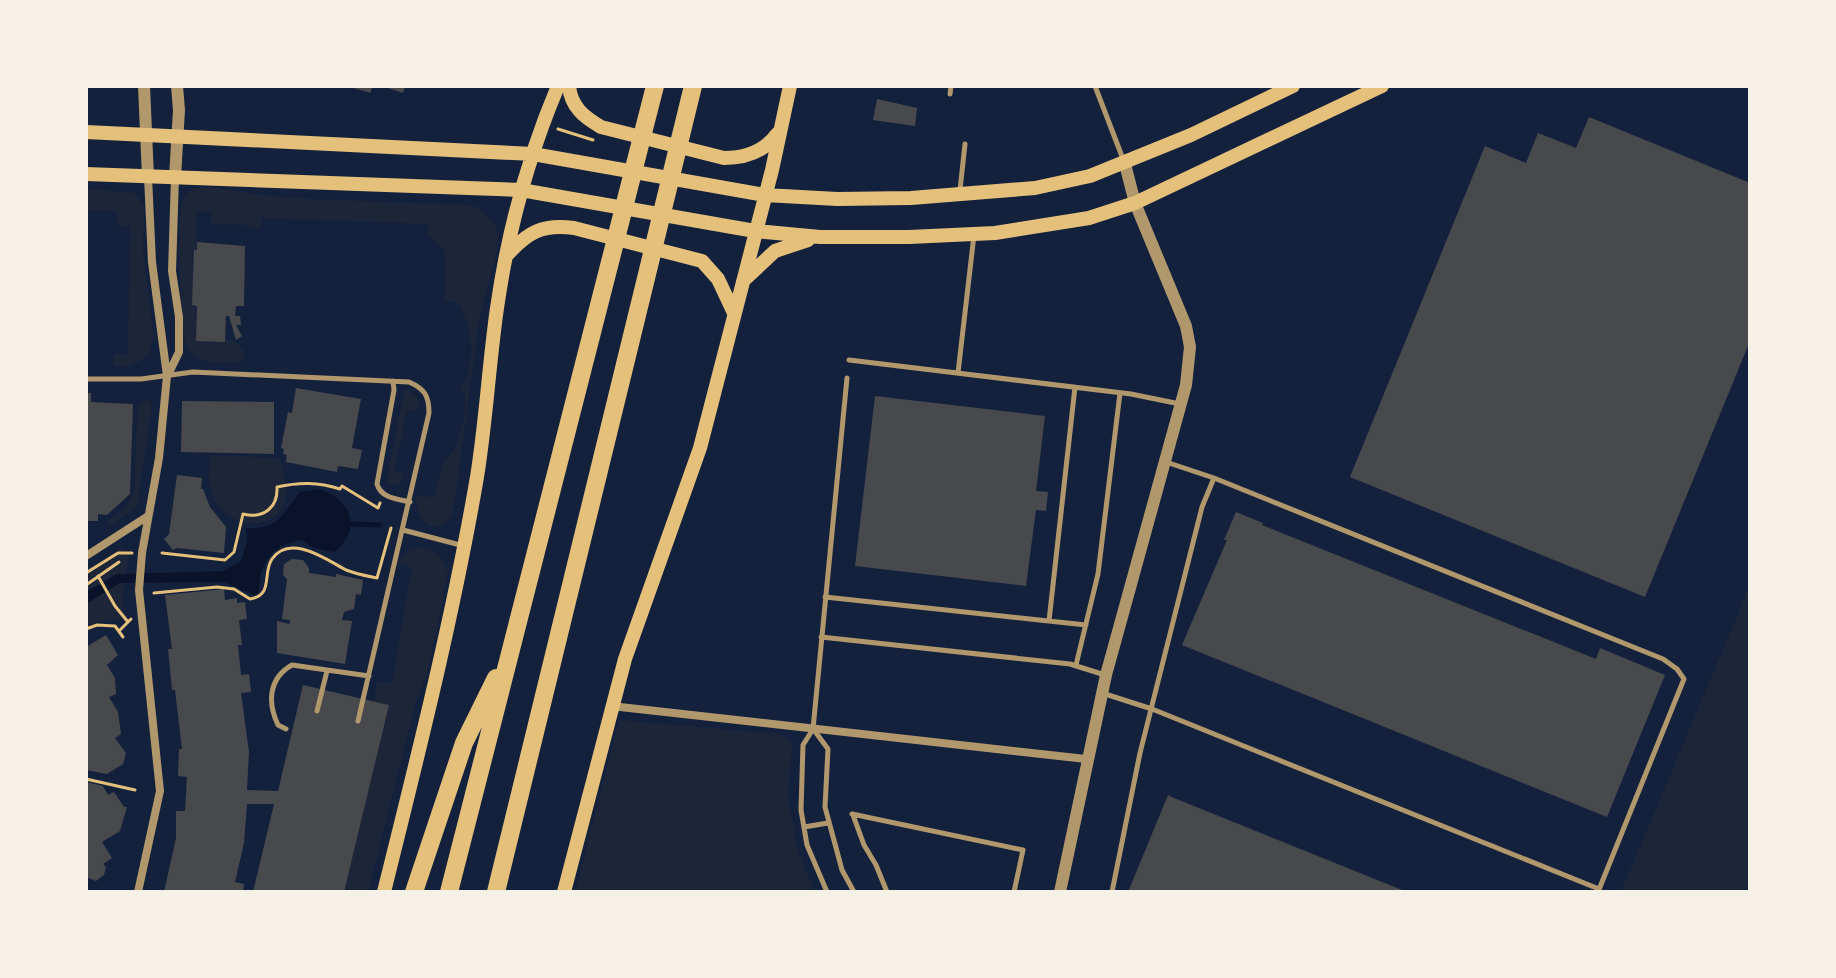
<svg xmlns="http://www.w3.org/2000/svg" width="1836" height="978" viewBox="0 0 1836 978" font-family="Quicksand,sans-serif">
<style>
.green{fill:#1d2539}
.water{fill:#0b132b}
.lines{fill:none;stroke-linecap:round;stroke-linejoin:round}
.stream{stroke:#0b132b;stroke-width:5}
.building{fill:#48494c}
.path{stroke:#e5c07b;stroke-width:3}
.service{stroke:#b1986c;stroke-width:5}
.minor{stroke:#b1986c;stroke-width:8}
.tertiary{stroke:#b1986c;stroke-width:12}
.secondary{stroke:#e5c07b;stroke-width:14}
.motorway{stroke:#e5c07b;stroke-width:18}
</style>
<rect width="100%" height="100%" fill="#14213d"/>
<!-- green -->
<path class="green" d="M 205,187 L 287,198 L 467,205 L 477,207 L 487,216 L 495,225 L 499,238 L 496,257 L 480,315 L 453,513 C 438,540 415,523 416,497 L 417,495 L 434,498 L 442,466 L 455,448 L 464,422 L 465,394 L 461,388 C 477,361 473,329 458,302 L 445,301 L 445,252 L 428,234 L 428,224 L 261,218 L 261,226 L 257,229 L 245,225 L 211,224 L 211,212 L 197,212 L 195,306 L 197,340 L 234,340 L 244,352 L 244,362 C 231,361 206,365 195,357 C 191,355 189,351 187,348 C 180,329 175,215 184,198 C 188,189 196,188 205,187 Z
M 86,189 L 135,193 L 144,206 L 143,253 L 154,337 L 150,351 L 140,361 L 127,367 L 113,366 L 114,354 L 128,354 L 130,226 L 117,225 L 117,211 L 86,210 Z
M 405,388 L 417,397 L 418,411 L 407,410 L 394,472 L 403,474 L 400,484 L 394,486 L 388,482 L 388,472 Z
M 149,399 L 152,406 L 137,507 L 110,526 L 108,520 L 126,507 L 134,491 L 138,404 Z
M 210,455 L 279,458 C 281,469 288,485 286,496 C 282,533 229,530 214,499 C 207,487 209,469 210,455 Z
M 422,547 C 437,551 444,557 448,573 L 429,668 L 415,705 L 368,892 L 340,892 L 386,704 L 374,701 L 377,681 L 392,683 L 412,567 L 398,564 C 404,552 409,549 422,547 Z
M 120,548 L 129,553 L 123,591 L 123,617 C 112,624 98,618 86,626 L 86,570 Z
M 1750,585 L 1750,892 L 1621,892 Z
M 619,720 L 779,734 L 788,738 L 792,746 L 788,798 L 798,851 L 815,892 L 575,892 Z"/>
<!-- water -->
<path class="water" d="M 319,489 C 351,499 363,528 335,552 L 313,548 L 303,540 C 273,544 259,562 259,592 L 254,595 L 224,582 L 120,583 L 86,604 L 86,592 L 117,574 L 224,571 L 241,561 L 247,541 L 246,528 C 278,530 282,515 300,492 Z"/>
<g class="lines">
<!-- stream -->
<path class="stream" d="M 346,524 L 380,525"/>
</g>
<!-- building -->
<path class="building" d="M 347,86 L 373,86 L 370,93 Z
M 382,86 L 405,86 L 403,93 Z
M 877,99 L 917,108 L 915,126 L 873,120 Z
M 1589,117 L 1750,183 L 1750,341 L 1645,597 L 1350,477 L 1485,146 L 1526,163 L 1538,133 L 1576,148 Z
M 197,242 L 245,246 L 244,306 L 236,306 L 235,316 L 240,316 L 241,325 L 236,325 L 242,336 L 236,340 L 229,316 L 226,316 L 225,342 L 196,341 L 197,306 L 192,305 L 194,250 L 197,250 Z
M 296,388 L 361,399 L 352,448 L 362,450 L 358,469 L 338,466 L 337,472 L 286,462 L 287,455 L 283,454 L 284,449 L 281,448 L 288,412 L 292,413 Z
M 86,393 L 91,393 L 91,402 L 133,404 L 130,494 L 107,515 L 98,514 L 98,521 L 86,521 Z
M 875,396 L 1045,416 L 1036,491 L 1048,492 L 1046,511 L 1036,510 L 1026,586 L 855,566 Z
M 182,401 L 274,402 L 274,454 L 181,452 Z
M 177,475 L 202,478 L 201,489 L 203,489 L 210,507 L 226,527 L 224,553 L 177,548 L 173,550 L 164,539 L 169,534 Z
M 1236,512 L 1263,523 L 1262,525 L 1596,659 L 1600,648 L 1665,675 L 1607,817 L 1182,645 L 1227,540 L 1224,540 Z
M 292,559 L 303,560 L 309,568 L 309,573 L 336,577 L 336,574 L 363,580 L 361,595 L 356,594 L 354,609 L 344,612 L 342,620 L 352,621 L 345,664 L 277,653 L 277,621 L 290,624 L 290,620 L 282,619 L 287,579 L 283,575 L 284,564 Z
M 224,589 L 225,600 L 237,598 L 237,603 L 245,602 L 247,619 L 239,620 L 242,645 L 238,645 L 241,675 L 249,674 L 251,692 L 241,693 L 249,752 L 247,790 L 278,791 L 303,685 L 389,705 L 344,892 L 253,892 L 274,804 L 247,804 L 244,843 L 235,882 L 244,884 L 243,892 L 164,892 L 176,838 L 176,811 L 185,811 L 187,777 L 178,776 L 179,749 L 182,749 L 175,690 L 172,690 L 168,649 L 172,649 L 165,595 Z
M 106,635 L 118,655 L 107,665 L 115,678 L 116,694 L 109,697 L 118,712 L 121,734 L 115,738 L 126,753 L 123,764 L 107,774 L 86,770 L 86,647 Z
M 86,782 L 103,786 L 108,795 L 114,792 L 124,807 L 127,807 L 120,831 L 102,842 L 112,858 L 103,864 L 106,867 L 104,875 L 96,881 L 86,877 Z
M 1168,795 L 1174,798 L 1407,892 L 1128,892 Z"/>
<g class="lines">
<!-- path -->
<path class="path" d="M 558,129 L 593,140
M 162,553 L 225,560 L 234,552 L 243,514 C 263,519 278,508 277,487 C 300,482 318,482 340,489 L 342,486 L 378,508 L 380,503
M 86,573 L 118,553 L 132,553
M 98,576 L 115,606 L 128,622
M 86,585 L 119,562
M 154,593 L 217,587 L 234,589 L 250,599 C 274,595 262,574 272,559 C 290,533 327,560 346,570 C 356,574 367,576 377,578 L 391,528
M 86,629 L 97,625 L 115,626 L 123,637
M 119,631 L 131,619
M 86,779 L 135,790"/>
<!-- service -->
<path class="service" d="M 1095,86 L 1123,159
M 950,94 L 951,86
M 960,190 L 965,144
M 849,360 L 1131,394 L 1180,404
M 958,373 L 974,235
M 86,379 L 141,379 L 193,372 L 409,382 C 425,389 429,396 429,413 L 358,721
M 393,381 L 394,390 L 377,484 C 381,498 397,499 410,502
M 1166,462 L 1214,478 L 1663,659 L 1677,669 L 1684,679 L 1598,892
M 403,530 L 464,546
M 825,597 L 1086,625
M 1049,621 L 1075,387
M 821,637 L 1070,664 L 1105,675
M 1076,665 L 1098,574 L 1120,393
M 1102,693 L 1152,709 L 1599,889
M 317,711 L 327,671
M 286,729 L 278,725 C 267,702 269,678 292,665 L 369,676
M 814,730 L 828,749 L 825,807 L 842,870 L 854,892
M 852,814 L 1023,850 L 1014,892
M 853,815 L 864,845 L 876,865 L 887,892
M 804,827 L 828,823
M 827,892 L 807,845 L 801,810 L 803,745 L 813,729 L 847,378
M 1112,892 L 1140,753 L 1202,507 L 1214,478"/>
<!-- minor -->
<path class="minor" d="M 168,375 L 179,352 L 179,317 L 172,271 L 175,177
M 86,556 L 148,516
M 611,706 L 1086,759
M 138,892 L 160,791 L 139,590 L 142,553 L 159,458 L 167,376 L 152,262 L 148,177"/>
<!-- tertiary -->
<path class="tertiary" d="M 144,86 L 148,177
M 175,177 L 179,110 L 177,86
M 1060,892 L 1106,675 L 1186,385 L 1190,347 L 1186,326 L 1135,203 L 1125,164"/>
<!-- secondary -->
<path class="secondary" d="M 569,86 C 571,107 584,117 601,127 L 724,158 C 746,158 764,152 777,134
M 86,132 L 533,154 L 765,195 L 837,199 L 911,198 L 1035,188 L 1090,176 L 1191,135 L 1293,86
M 86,174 L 521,190 L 755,231 L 820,237 L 909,237 L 995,233 L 1089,218 L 1135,203 L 1382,86
M 507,255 C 528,232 542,224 574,228 L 702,261 L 718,279 L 734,313
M 743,281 L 775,251 L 808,240
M 384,892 C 418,755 453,617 477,477 C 486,421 489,364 497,308 C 508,231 528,157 558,86
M 564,892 L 625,659 L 700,448 L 772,170 L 790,86"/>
<!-- motorway -->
<path class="motorway" d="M 414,892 L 464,743 L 496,678
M 449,892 L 655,86
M 496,892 L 693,86"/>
</g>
<!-- border -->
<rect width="1836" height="978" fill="none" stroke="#f6f1e7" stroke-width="176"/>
</svg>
